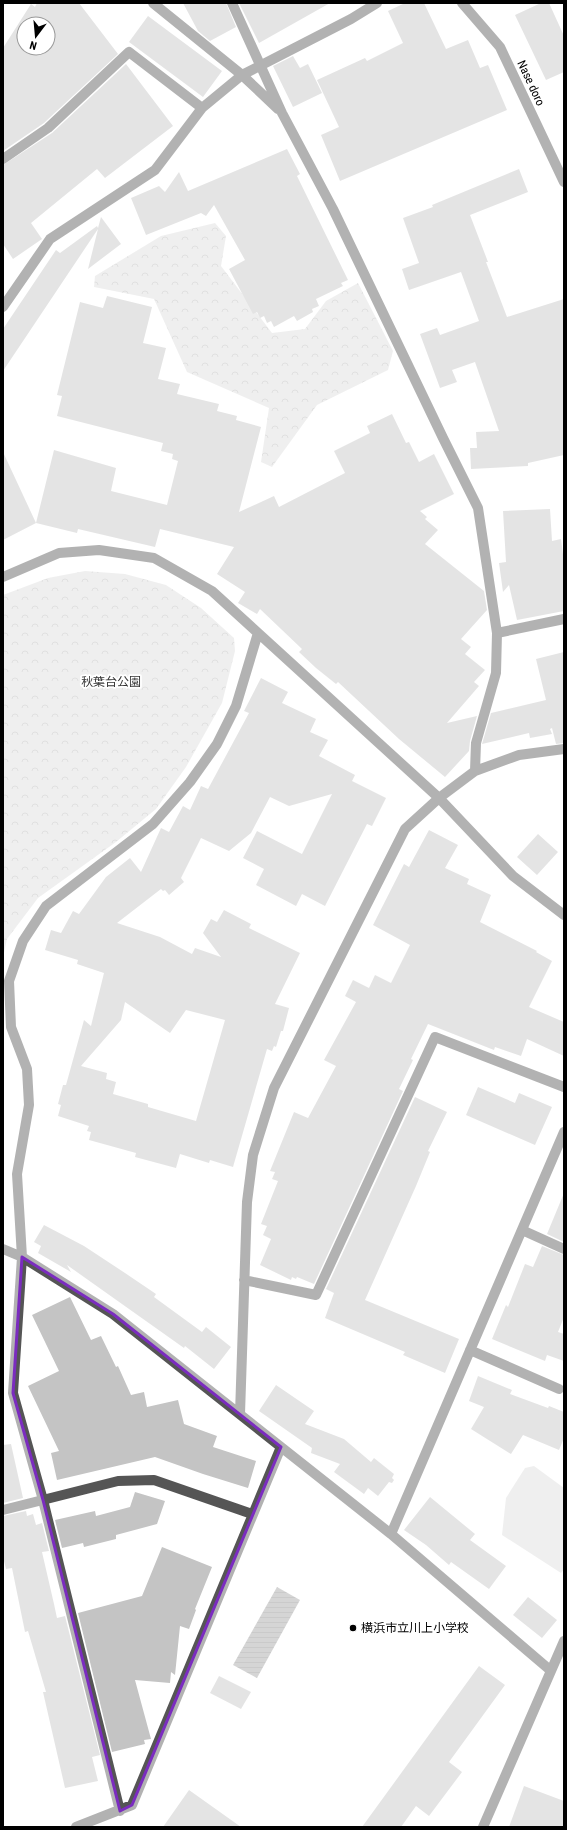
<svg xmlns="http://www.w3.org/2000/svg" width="567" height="1830" viewBox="0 0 567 1830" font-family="'Roboto Condensed','Noto Sans JP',sans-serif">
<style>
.grass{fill:#dcdcdc}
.forest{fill:url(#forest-crowns)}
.water{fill:url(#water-rules)}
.building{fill:#c4c4c4;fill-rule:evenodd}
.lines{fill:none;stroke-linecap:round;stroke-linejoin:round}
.minor{stroke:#555;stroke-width:10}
.marked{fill:none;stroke:#7b2cbf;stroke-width:3;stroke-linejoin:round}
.poi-dot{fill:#000;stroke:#fff;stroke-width:1.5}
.labels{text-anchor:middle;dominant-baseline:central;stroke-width:3.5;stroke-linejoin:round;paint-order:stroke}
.street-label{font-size:12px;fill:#000;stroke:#fff}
.park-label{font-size:12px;fill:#333;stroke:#fff}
.poi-label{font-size:12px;fill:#000;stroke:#fff;text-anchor:start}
</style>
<defs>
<pattern id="forest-crowns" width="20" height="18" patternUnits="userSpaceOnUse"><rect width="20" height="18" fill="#dcdcdc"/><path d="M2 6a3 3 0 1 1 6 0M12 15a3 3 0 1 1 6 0" fill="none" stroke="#bbb"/></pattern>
<pattern id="water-rules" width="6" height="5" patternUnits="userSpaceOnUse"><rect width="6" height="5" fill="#a3a3a3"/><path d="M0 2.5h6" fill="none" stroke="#8b8b8b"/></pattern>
</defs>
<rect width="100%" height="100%" fill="#fff"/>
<!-- grass -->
<path class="grass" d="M 534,1466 L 564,1488 L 564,1569 L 561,1573 L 502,1535 L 506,1498 L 525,1468 Z"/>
<!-- forest -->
<path class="forest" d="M 215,223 L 226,236 L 221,266 L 272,333 L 305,329 L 326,301 L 358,283 L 393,351 L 388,370 L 317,405 L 272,467 L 261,462 L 269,408 L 187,372 L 154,299 L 94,287 L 95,276 L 161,236 Z
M 85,571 L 125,574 L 166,585 L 201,608 L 234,638 L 235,651 L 222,703 L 186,767 L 156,809 L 116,842 L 38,898 L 7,939 L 3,957 L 3,595 L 48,578 Z"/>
<!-- water -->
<path class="water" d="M 277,1587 L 300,1600 L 257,1678 L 233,1665 Z"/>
<!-- building -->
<path class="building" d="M 37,3 L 79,3 L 118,54 L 44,123 L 3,151 L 3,48 L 31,4 L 35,7 ZM 24,24 L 48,24 L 48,48 L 24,48 Z
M 183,3 L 226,3 L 236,27 L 210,41 L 198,31 Z
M 239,3 L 330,3 L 259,43 Z
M 405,3 L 424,3 L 446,49 L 468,40 L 480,68 L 488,65 L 507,110 L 340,181 L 321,135 L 339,127 L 317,80 L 365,58 L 367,61 L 403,43 L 388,11 Z
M 541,3 L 549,3 L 564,36 L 564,72 L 546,80 L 515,15 Z
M 148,16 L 222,71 L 203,97 L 129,42 Z
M 293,56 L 300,68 L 308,64 L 322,93 L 293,107 L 273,66 Z
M 126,64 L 173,126 L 105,178 L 97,169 L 31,223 L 42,239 L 13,259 L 3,244 L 3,165 L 52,133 Z
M 287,149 L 300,174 L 297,176 L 348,280 L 341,283 L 343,286 L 316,299 L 319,306 L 312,309 L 313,312 L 297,321 L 294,316 L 274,327 L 271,321 L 267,323 L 264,316 L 260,318 L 257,312 L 253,314 L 229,269 L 245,260 L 214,205 L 206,216 L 201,213 L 146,235 L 131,198 L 159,186 L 165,192 L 179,172 L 188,191 Z
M 519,169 L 528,192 L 470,215 L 488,262 L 486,262 L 507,317 L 564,299 L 564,455 L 528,463 L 528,466 L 471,469 L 470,448 L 477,448 L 476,432 L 499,431 L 475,362 L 452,370 L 457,382 L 440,388 L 420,334 L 437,328 L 440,335 L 479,321 L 461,272 L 409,290 L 402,269 L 419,263 L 403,218 L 433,207 L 432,205 Z
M 101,217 L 121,244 L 88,269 L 98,229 L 3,371 L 3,329 L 56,250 L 60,253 L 97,226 L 98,228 Z
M 107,296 L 152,307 L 143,343 L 166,348 L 158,379 L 180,384 L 177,394 L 219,404 L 217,411 L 237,416 L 236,420 L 261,427 L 239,512 L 274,496 L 279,507 L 345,473 L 334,451 L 370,433 L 367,426 L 392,414 L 406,443 L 409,442 L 419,462 L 434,454 L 454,494 L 420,511 L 427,517 L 425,519 L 438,530 L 425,544 L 484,591 L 487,610 L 461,639 L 471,647 L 465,654 L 485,670 L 474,682 L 479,686 L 447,723 L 477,716 L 470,741 L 469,751 L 445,777 L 399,739 L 338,682 L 336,684 L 316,668 L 299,652 L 302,649 L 260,609 L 257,614 L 238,603 L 245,592 L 217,574 L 234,547 L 160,529 L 155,547 L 78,529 L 77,533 L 36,523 L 3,540 L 3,452 L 36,523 L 54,450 L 116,468 L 111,491 L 167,505 L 178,461 L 172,459 L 173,454 L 161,451 L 163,443 L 57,416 L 62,396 L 57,395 L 80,302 L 103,308 Z
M 550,509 L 552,541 L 561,539 L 564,562 L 564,611 L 517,620 L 509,585 L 503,592 L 499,563 L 506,562 L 503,511 Z
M 564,652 L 564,743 L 556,744 L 552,728 L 550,729 L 552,734 L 530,738 L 529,733 L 482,744 L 491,713 L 546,700 L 536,659 Z
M 261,678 L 288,692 L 282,703 L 316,719 L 310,732 L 328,740 L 319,756 L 355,775 L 352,781 L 386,798 L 372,826 L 367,824 L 325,906 L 302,894 L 296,906 L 256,885 L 264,869 L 243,858 L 257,831 L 302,854 L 332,794 L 289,806 L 270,797 L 251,833 L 229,851 L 201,838 L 181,878 L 184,882 L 169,895 L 165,890 L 163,891 L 161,889 L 117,923 L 160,937 L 192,954 L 195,948 L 221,957 L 203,933 L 211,919 L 217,922 L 224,910 L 251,924 L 249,928 L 300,953 L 275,1004 L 289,1008 L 283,1031 L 281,1031 L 276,1047 L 274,1046 L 272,1051 L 267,1049 L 233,1167 L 210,1160 L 209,1163 L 180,1154 L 176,1168 L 135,1157 L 136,1153 L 89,1140 L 91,1132 L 87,1131 L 89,1126 L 58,1116 L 61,1105 L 58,1104 L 63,1085 L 66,1085 L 84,1020 L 91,1026 L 104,973 L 77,964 L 78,960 L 45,950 L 51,930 L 61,933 L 73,911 L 79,914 L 106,877 L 130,858 L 141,872 L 161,828 L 169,832 L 183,806 L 190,810 L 201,786 L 208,789 L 249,713 L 244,711 ZM 125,1002 L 170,1033 L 186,1010 L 225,1020 L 196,1121 L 148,1107 L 148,1104 L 113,1094 L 116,1082 L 106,1079 L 107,1073 L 81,1066 L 121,1020 Z
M 429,830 L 458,845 L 445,868 L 469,879 L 467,884 L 491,895 L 480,922 L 537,951 L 536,952 L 552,961 L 529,1007 L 564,1022 L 564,1056 L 527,1039 L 521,1056 L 495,1047 L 494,1050 L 428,1024 L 411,1059 L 413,1060 L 399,1089 L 403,1091 L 314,1284 L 297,1277 L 296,1279 L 292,1277 L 291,1280 L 260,1265 L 271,1239 L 263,1235 L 267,1226 L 261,1224 L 278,1181 L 272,1179 L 275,1172 L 270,1171 L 294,1112 L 308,1118 L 336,1066 L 324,1060 L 356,1002 L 345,996 L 353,980 L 369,988 L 375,975 L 391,983 L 410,945 L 373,925 L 404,864 L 409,867 Z
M 538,834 L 558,852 L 537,875 L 517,857 Z
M 478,1087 L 515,1103 L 519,1093 L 552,1107 L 535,1145 L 466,1115 Z
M 415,1097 L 447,1112 L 428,1151 L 430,1152 L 416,1186 L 365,1300 L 459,1339 L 445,1373 L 403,1355 L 405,1352 L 325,1318 L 334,1293 L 326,1289 Z
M 564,1193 L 564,1242 L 547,1234 Z
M 44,1225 L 84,1246 L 125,1273 L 156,1294 L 154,1297 L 202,1332 L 206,1327 L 231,1347 L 214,1369 L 185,1346 L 184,1348 L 67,1265 L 71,1272 L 38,1253 L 41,1246 L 34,1242 Z
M 542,1246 L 564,1255 L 564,1317 L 558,1332 L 564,1334 L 564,1361 L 547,1355 L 545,1361 L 492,1339 L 506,1305 L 508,1307 L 525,1264 L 533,1267 Z
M 70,1297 L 91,1340 L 101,1336 L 116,1367 L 118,1366 L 131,1395 L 144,1392 L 147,1407 L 178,1400 L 184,1424 L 217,1436 L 213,1447 L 256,1461 L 248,1488 L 203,1474 L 155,1457 L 57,1480 L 51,1453 L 59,1451 L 28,1386 L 59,1371 L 32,1315 Z
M 478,1376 L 512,1390 L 510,1394 L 548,1408 L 549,1406 L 564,1412 L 564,1438 L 559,1450 L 523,1435 L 511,1454 L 471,1429 L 484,1407 L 469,1401 Z
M 276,1385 L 314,1411 L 305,1424 L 344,1439 L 371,1462 L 374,1458 L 394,1474 L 392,1478 L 394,1480 L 392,1483 L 389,1482 L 378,1496 L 368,1488 L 364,1494 L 334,1472 L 340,1464 L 311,1453 L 312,1448 L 259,1411 Z
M 11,1444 L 23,1498 L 3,1503 L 3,1445 Z
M 135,1492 L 165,1501 L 157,1524 L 116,1535 L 116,1539 L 84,1547 L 83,1543 L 62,1548 L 55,1520 L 95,1511 L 96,1516 L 130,1507 Z
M 430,1497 L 475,1534 L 470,1540 L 506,1566 L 489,1589 L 451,1562 L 449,1565 L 426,1545 L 404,1530 Z
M 26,1511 L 27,1516 L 33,1514 L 36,1525 L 42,1523 L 49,1551 L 42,1552 L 54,1604 L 57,1618 L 65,1616 L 100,1755 L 92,1757 L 98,1781 L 65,1788 L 43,1692 L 46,1692 L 28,1631 L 25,1632 L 12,1568 L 6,1569 L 3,1557 L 3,1516 Z
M 162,1547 L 212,1567 L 195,1609 L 196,1610 L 189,1629 L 180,1626 L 175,1675 L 171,1672 L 170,1683 L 135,1680 L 151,1739 L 144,1740 L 145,1744 L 112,1752 L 78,1613 L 142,1596 Z
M 528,1597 L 557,1620 L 542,1638 L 513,1615 Z
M 479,1666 L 505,1685 L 449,1762 L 462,1772 L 429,1816 L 416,1806 L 401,1827 L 362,1827 Z
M 219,1676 L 251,1692 L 241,1709 L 210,1693 Z
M 524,1786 L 564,1801 L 564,1827 L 509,1827 Z
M 189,1790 L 241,1827 L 163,1827 Z"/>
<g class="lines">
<!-- minor -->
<path class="minor" d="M 153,3 L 242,75 L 278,109
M 232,3 L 282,113 L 333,209 L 443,438 L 478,508 L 497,633 L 496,673 L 476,743 L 475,771 L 439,798 L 405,829 L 274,1088 L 253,1155 L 247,1202 L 240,1414
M 462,3 L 500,47 L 564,182
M 3,159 L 48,128 L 129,52 L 202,108
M 3,307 L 50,239 L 155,170 L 202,108 L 242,75 L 351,19 L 377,3
M 3,577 L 59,553 L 99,550 L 154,558 L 212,591 L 439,798 L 513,876 L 564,915
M 497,633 L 564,619
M 475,771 L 519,755 L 564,749
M 522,1230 L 564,1249
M 3,1249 L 22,1257 L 113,1314 L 391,1534 L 550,1670
M 244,1280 L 316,1295 L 435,1037 L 564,1087
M 470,1350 L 559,1389
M 3,1510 L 118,1481 L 154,1480 L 252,1514
M 391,1534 L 564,1132
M 120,1811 L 43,1500 L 13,1393 L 22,1257 L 17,1174 L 29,1105 L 27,1069 L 11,1027 L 9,981 L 23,941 L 46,906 L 153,824 L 190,782 L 217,744 L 236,706 L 258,633
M 76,1827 L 132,1805 L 281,1447
M 483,1827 L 564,1641"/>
</g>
<!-- marked area -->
<path d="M0 0H567V1830H0ZM 22,1257 L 113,1314 L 281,1447 L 132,1805 L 120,1811 L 43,1500 L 13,1393 Z" fill="#fff" fill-opacity=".55" fill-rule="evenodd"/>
<path class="marked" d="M 22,1257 L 113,1314 L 281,1447 L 132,1805 L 120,1811 L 43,1500 L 13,1393 Z"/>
<!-- markers -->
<circle class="poi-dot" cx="353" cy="1628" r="4"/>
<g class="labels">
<!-- street labels -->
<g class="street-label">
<text transform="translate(531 83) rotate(65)">Nase doro</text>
</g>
<!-- park labels -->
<g class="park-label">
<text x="111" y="682">秋葉台公園</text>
</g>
<!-- poi labels -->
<g class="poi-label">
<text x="361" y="1628">横浜市立川上小学校</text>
</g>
</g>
<!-- border -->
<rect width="567" height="1830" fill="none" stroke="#000000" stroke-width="8"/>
<!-- north arrow -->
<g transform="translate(36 36) rotate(196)"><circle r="19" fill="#ffffff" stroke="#999999"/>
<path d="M0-3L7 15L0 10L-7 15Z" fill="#000000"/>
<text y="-6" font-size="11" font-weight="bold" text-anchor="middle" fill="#000000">N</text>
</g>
</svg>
